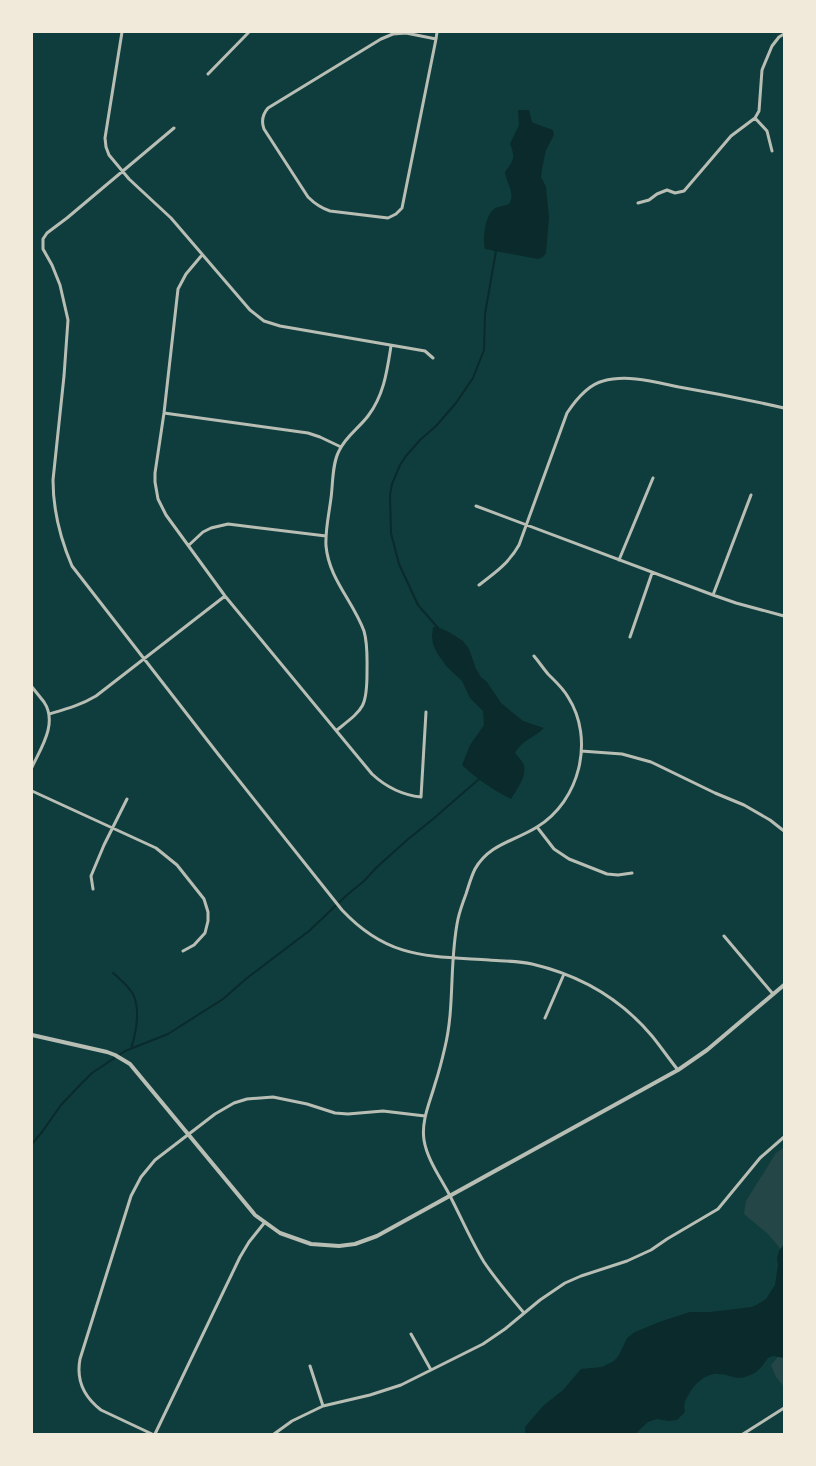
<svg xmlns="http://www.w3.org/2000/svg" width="816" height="1466" viewBox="0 0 816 1466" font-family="Cabin,sans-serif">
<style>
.green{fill:#244646}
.water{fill:#0a2a2b}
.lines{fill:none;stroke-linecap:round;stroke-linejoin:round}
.stream{stroke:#0a2a2b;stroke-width:2}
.minor{stroke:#b8beb3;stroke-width:3}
.tertiary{stroke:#b8beb3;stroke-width:4}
</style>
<rect width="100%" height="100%" fill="#0f3d3e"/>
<!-- green -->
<path class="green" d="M 784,1147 L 784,1253 L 768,1234 L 744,1214 L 746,1201 L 776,1153 Z
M 784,1350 L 784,1387 L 776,1377 L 771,1365 Z"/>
<!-- water -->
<path class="water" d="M 518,110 L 529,110 L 532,122 L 536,124 L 553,130 L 554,135 L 546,150 L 542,169 L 541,177 L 546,187 L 549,218 L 546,253 L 543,257 L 538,259 L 485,249 C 482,239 485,216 494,209 C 498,206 504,206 509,204 C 516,192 506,184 505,172 C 513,161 516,158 510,144 L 519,125 Z
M 433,627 L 440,628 L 449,632 L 463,641 L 469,649 L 476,669 L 481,677 L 487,682 L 501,703 L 523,721 L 544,728 C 534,738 522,740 515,753 C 517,756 521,759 523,763 C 529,774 516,790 511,799 C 493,790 477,779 462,765 L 470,745 L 484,725 L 483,711 L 470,698 L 462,681 L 447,667 L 437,653 L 433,644 L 432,637 Z
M 784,1244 L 784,1358 L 773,1356 L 768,1358 C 762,1366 759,1372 748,1376 C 735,1381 730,1374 718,1374 C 706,1373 694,1384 689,1394 C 685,1400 683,1405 685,1412 L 677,1420 L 669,1421 L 657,1419 L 648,1422 L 635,1434 L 525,1434 L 525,1427 L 543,1406 L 563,1390 L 581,1369 L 602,1367 L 614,1361 L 619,1355 L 627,1338 L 635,1332 L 662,1321 L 690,1312 L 710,1312 L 752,1307 L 758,1304 L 766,1299 L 775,1285 L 778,1265 L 777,1258 L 779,1251 Z"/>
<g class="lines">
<!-- stream -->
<path class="stream" d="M 436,630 L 438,628 L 418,605 L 399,564 L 391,533 L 390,495 L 392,484 L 400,465 L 406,456 L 420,440 L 436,426 L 456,403 L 473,378 L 484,350 L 485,314 L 496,251 L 494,250
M 113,973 C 121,980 130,987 134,996 C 140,1012 136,1033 131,1049
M 32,1144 L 42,1132 L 61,1105 L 79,1086 L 92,1073 L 125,1051 L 168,1034 L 223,999 L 247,978 L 309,931 L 347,895 L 364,881 L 377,867 L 407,840 L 433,819 L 479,779"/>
<!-- minor -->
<path class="minor" d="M 122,32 L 105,138 L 106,147 L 109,155 L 129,179 L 171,218 L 250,310 L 264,321 L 280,326 L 425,351 L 433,358
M 406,33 L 436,39 L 402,208 L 396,214 L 388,218 L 330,211 C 321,208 315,204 308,197 L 264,129 C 261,121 262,115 268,108 L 381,39 L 393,34 Z
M 436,39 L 437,32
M 208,74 L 249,32
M 755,118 L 767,131 L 772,151
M 174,128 L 67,218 L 47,233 L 43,239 L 43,249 L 52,265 L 60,285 L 68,320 L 64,376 L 53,480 C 53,510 60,538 72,566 L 218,754 L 342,910 C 388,959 427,956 489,960 C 503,961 518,961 532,964 C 579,975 621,999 652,1036 C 661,1047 669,1059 678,1070
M 638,203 L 649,200 L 657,194 L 667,190 L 675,193 L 684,191 L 731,136 L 755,118 L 759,111 L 762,70 L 772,46 L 779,37 L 784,34
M 202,255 L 186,274 L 178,289 L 164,413 L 155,473 L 155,482 L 158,499 L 166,515 L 225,596 L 372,774 C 386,787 402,795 421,797 L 426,712
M 164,413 L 308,433 L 320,437 L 341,447
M 476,506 L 713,595 L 736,603 L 784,616
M 189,545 L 203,532 L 211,528 L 228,524 L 326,536
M 619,560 L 653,478
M 479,585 C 495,573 509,563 519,545 L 567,413 C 575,401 587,385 603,381 C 627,374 655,382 679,387 C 714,393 749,400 784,408
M 713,595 L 751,495
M 630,637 L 652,573
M 32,687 C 36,692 40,697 44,702 C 58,723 41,748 32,767
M 49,714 C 66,709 81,705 96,696 L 225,596
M 337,730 C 363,709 367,708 367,673 C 367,659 368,645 364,631 C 353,601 329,579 326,546 C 325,531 329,514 331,498 C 333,484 332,464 339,451 C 345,437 359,428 368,416 C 384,395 387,371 391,346
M 581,751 L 622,754 L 651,762 L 715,793 L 744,805 L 770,820 L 784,831
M 32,791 L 156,848 L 177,865 L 204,899 L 208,912 L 208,921 L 205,933 L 194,945 L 183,951
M 537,827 L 554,849 L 569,859 L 607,874 L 618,875 L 632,873
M 93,889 L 91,876 L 104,845 L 127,799
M 724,936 L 773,994
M 545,1018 L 564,974
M 524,1313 C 510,1296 496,1280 484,1262 C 471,1241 461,1217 449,1194 C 440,1177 427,1159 424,1140 C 421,1121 430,1102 435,1084 C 439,1072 442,1060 445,1047 C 455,1006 449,961 458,919 C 460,910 463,902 466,894 C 469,885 471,877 475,869 C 489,844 515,841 537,827 C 580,801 595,739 568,697 C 563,688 555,681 548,674 C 543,668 539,662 534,656
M 411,1334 L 431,1370
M 310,1366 L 323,1406
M 152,1434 L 101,1410 C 84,1397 76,1380 80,1359 L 131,1196 L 141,1177 L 155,1160 L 215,1114 L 234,1103 L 247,1099 L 273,1097 L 307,1104 L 335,1113 L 348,1114 L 383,1111 L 425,1116
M 155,1434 L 240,1257 L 249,1242 L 265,1222
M 274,1434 L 292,1421 L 323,1406 L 370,1395 L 401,1385 L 483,1344 L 505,1329 L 540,1300 L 565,1283 L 581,1276 L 627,1261 L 651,1250 L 667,1239 L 718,1209 L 760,1158 L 784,1137
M 743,1434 L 784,1408"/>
<!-- tertiary -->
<path class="tertiary" d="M 32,1035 L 107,1052 L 115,1055 L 130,1064 L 255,1215 L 280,1233 L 311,1244 L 339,1246 L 355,1244 L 377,1236 L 678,1070 L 707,1050 L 784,985"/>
</g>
<!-- border -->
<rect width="816" height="1466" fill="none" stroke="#f1e9da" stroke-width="66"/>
</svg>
